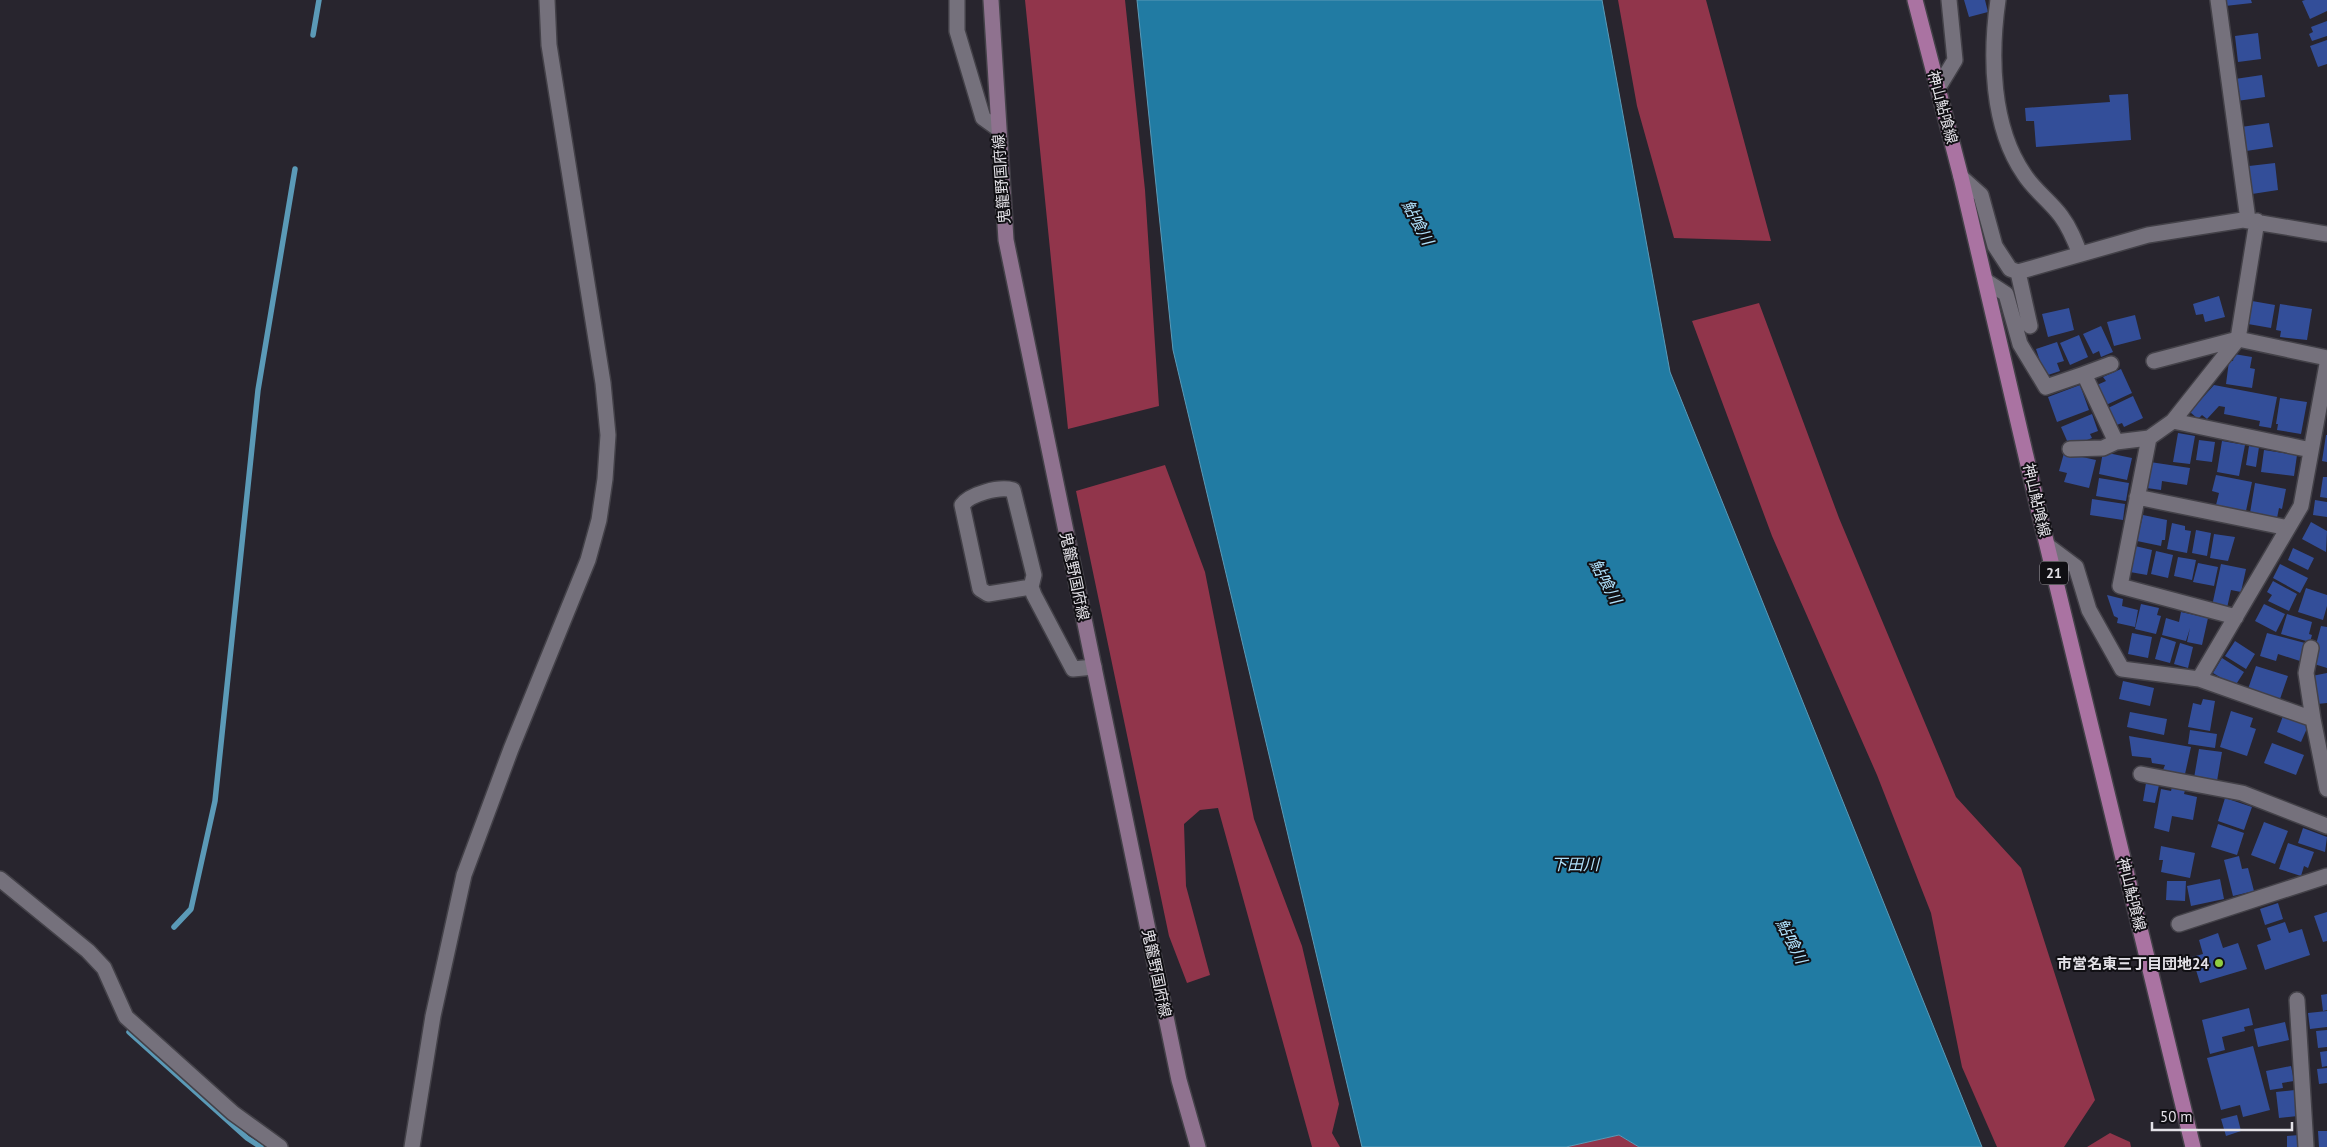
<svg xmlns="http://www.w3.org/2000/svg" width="2327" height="1147" viewBox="0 0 2327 1147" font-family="'PT Sans','Noto Sans JP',sans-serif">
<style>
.forest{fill:#91354b}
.water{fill:#217ba3;stroke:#5b9ab7}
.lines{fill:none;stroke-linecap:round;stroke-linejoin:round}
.stream{stroke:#5b9ab7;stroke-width:5.5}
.building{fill:#334e99}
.minor-casing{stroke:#434148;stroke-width:18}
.tertiary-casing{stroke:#434148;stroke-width:18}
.secondary-casing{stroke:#434148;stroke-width:18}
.primary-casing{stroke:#434148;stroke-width:18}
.minor{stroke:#75717c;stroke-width:15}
.tertiary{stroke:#75717c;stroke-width:15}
.secondary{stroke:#8f728f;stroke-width:15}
.primary{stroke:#aa73a2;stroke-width:15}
.poi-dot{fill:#91cd40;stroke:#100f13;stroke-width:2}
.labels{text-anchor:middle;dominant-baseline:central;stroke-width:4;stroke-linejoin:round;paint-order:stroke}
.shield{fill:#100f13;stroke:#a4a2a7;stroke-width:1}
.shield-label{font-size:14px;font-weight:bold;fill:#e3e1e7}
.street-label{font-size:15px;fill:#e3e1e7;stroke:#100f13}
.poi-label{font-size:15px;font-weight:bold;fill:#e3e1e7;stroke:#100f13;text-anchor:end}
.water-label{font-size:16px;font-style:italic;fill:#aedff9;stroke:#100f13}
</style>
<rect width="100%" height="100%" fill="#28252e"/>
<!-- forest -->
<path class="forest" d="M 1025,0 L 1125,0 L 1145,190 L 1159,406 L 1068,429 Z
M 1618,0 L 1706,0 L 1771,241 L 1674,238 L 1637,106 Z
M 1759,303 L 1839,518 L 1956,797 L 2021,868 L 2095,1100 L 2064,1147 L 1997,1147 L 1962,1067 L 1931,913 L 1877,775 L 1772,536 L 1692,321 Z
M 1165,465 L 1205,572 L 1254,819 L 1302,946 L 1339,1104 L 1332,1133 L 1340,1147 L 1312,1147 L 1218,808 L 1200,810 L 1184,824 L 1186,886 L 1210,975 L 1187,983 L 1169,936 L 1076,491 Z
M 2110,1133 L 2130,1142 L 2131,1147 L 2087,1147 Z
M 1619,1135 L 1639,1147 L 1566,1147 Z"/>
<!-- water -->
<path class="water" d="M 1137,0 L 1602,0 L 1670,372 L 1982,1147 L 1639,1147 L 1619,1135 L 1566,1147 L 1362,1147 L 1173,350 Z"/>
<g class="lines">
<!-- stream -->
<path class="stream" d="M 313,35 L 319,0
M 174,927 L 191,909 L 215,801 L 258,390 L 295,169
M 129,1032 L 247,1138 L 261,1147"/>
</g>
<!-- building -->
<path class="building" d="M 1964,0 L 1985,0 L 1988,12 L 1969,17 Z
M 2225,0 L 2251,0 L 2252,3 L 2225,6 Z
M 2305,0 L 2327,0 L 2327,11 L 2310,19 L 2302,1 Z
M 2327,21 L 2327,36 L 2312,41 L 2309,34 L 2313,32 L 2311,27 Z
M 2258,33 L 2261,59 L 2238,62 L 2235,36 Z
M 2327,40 L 2327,64 L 2318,67 L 2310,46 Z
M 2262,75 L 2265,97 L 2237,101 L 2235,79 Z
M 2128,94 L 2131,140 L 2036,147 L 2034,121 L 2026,121 L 2025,108 L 2110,102 L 2109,95 Z
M 2269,123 L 2273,147 L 2246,151 L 2241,127 Z
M 2275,163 L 2278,190 L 2252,194 L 2249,166 Z
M 2219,296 L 2225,317 L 2205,322 L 2203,314 L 2196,315 L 2193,304 Z
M 2252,301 L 2275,305 L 2271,328 L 2248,324 Z
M 2280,304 L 2312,309 L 2307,340 L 2280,337 L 2281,331 L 2276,330 Z
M 2069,308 L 2074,330 L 2048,337 L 2042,314 Z
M 2135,315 L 2141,339 L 2114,346 L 2107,322 Z
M 2101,326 L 2113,352 L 2101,357 L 2099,351 L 2093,354 L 2083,334 Z
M 2079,335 L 2088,357 L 2070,365 L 2060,343 Z
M 2057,342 L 2064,361 L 2057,363 L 2060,371 L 2045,376 L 2036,349 Z
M 2234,354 L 2252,357 L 2250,368 L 2255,369 L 2252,388 L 2226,384 L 2229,361 L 2233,361 Z
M 2121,369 L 2132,393 L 2106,405 L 2097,385 L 2106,381 L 2103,377 Z
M 2080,385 L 2089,410 L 2057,422 L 2048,397 Z
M 2214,385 L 2277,397 L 2271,428 L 2259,426 L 2260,421 L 2224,414 L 2225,407 L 2219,406 L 2207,419 L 2202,415 L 2198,419 L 2190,412 Z
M 2133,396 L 2143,418 L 2124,427 L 2122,423 L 2114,426 L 2106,409 Z
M 2280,398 L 2307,402 L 2301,434 L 2277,430 L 2278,424 L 2276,424 Z
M 2092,414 L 2098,431 L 2090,434 L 2092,438 L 2077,444 L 2076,440 L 2068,443 L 2061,427 Z
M 2178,433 L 2195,436 L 2190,464 L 2173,462 Z
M 2326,435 L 2327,435 L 2327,462 L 2322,461 Z
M 2199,440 L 2215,442 L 2212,462 L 2196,460 Z
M 2222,441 L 2245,445 L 2239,476 L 2217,472 Z
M 2249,446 L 2259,447 L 2256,467 L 2246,465 Z
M 2264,450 L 2297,455 L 2294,476 L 2261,472 Z
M 2103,452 L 2132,458 L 2127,480 L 2099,474 Z
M 2064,453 L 2096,460 L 2089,488 L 2064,482 L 2067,473 L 2059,471 Z
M 2150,462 L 2190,468 L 2187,485 L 2162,481 L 2161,490 L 2147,488 Z
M 2216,475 L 2252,482 L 2246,511 L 2216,505 L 2219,493 L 2212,491 Z
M 2323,477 L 2327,477 L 2327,498 L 2320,497 Z
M 2099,478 L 2129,483 L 2126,501 L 2096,496 Z
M 2255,483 L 2286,489 L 2282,509 L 2279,508 L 2277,518 L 2250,513 Z
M 2092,499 L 2125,504 L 2123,520 L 2090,515 Z
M 2315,500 L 2327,502 L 2327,517 L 2313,515 Z
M 2143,515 L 2167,520 L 2165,540 L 2162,540 L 2161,546 L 2137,541 Z
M 2311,522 L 2327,531 L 2326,552 L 2302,539 Z
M 2172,523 L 2185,526 L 2185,530 L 2191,531 L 2187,553 L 2167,549 Z
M 2196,530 L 2211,533 L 2207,556 L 2192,553 Z
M 2214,534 L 2235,537 L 2228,561 L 2210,558 Z
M 2135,546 L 2152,550 L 2147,575 L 2130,572 Z
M 2293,548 L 2314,558 L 2308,570 L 2288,560 Z
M 2156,551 L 2173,555 L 2168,578 L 2151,574 Z
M 2178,557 L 2196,560 L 2192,580 L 2174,576 Z
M 2198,563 L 2218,567 L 2214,586 L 2193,582 Z
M 2221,564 L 2246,569 L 2241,592 L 2231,590 L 2227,608 L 2212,606 Z
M 2280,564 L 2308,578 L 2300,593 L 2273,578 Z
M 2273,581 L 2297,594 L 2289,611 L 2268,601 L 2272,595 L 2267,592 Z
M 2306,588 L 2327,595 L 2327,606 L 2323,620 L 2298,612 Z
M 2107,595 L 2123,599 L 2122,606 L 2138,610 L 2135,627 L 2117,623 L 2118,618 L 2114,616 Z
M 2141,604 L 2159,608 L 2157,615 L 2161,616 L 2156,634 L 2135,629 Z
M 2264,604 L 2285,614 L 2276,632 L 2255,621 Z
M 2181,612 L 2208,618 L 2202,645 L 2187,642 L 2190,628 L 2186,641 L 2162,635 L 2166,618 L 2179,622 Z
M 2287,614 L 2312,622 L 2309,634 L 2312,635 L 2310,642 L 2281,634 Z
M 2321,626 L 2327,627 L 2327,668 L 2311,663 Z
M 2132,633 L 2152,637 L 2148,658 L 2128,654 Z
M 2267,633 L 2305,643 L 2300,661 L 2278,654 L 2276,661 L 2260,656 Z
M 2161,637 L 2176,642 L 2170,663 L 2155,659 Z
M 2235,641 L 2255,654 L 2246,669 L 2225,656 Z
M 2180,643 L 2193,647 L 2188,668 L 2174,664 Z
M 2222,658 L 2244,672 L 2235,686 L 2213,673 Z
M 2256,666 L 2288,676 L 2280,699 L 2248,689 Z
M 2327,673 L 2327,703 L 2317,704 L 2312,676 Z
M 2123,681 L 2154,688 L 2150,706 L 2119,699 Z
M 2203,699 L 2215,701 L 2210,731 L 2188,727 L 2193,703 L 2201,705 Z
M 2231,711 L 2253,718 L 2250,727 L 2256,729 L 2247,756 L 2220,747 Z
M 2130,712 L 2167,719 L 2164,735 L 2127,727 Z
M 2283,716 L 2308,726 L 2301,742 L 2277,732 Z
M 2190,730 L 2217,734 L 2215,748 L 2188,744 Z
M 2129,736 L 2191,747 L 2185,774 L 2163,770 L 2165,765 L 2152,763 L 2151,758 L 2132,756 Z
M 2272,743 L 2304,755 L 2296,775 L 2264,763 Z
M 2199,749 L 2222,752 L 2217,781 L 2194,778 Z
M 2146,783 L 2159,785 L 2155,803 L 2143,801 Z
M 2172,787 L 2185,790 L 2184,794 L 2197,797 L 2193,820 L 2172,816 L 2169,832 L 2154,828 L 2161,789 L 2171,791 Z
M 2225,798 L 2252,807 L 2244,830 L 2218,821 Z
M 2264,822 L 2288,831 L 2275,864 L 2251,855 Z
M 2218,824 L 2244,833 L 2237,855 L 2211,847 Z
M 2303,828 L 2327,837 L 2325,852 L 2298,843 Z
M 2288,843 L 2314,852 L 2308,868 L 2304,866 L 2301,876 L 2279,869 Z
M 2161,846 L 2195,853 L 2190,878 L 2161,872 L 2163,860 L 2159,860 Z
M 2239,856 L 2242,869 L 2248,868 L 2254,891 L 2233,896 L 2224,860 Z
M 2220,879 L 2224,899 L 2191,906 L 2187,886 Z
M 2167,881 L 2186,881 L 2185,901 L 2166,900 Z
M 2278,903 L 2283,919 L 2265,925 L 2260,909 Z
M 2327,912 L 2327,941 L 2323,942 L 2314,916 Z
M 2285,922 L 2289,933 L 2302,929 L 2310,955 L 2265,970 L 2257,945 L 2271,940 L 2267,928 Z
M 2218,933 L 2223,948 L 2238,943 L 2247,969 L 2200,983 L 2192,957 L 2203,954 L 2199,940 Z
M 2327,994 L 2327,1010 L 2323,1011 L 2321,995 Z
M 2249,1008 L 2253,1025 L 2244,1027 L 2245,1031 L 2222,1037 L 2225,1050 L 2210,1054 L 2202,1020 Z
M 2327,1011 L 2327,1027 L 2310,1029 L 2308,1013 Z
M 2285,1022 L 2289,1040 L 2258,1047 L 2254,1029 Z
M 2327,1030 L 2327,1047 L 2318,1048 L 2316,1031 Z
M 2253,1046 L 2270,1110 L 2243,1117 L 2240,1105 L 2221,1110 L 2207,1058 Z
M 2327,1051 L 2327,1066 L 2322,1067 L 2320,1052 Z
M 2291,1066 L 2294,1081 L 2282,1083 L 2283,1088 L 2270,1090 L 2266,1071 Z
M 2327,1068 L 2327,1083 L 2319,1084 L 2317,1069 Z
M 2295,1090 L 2298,1116 L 2279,1118 L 2276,1092 Z
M 2237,1115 L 2241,1131 L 2226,1136 L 2221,1119 Z
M 2318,1131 L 2327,1131 L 2327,1147 L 2319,1147 Z
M 2299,1135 L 2300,1147 L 2287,1147 L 2287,1136 Z"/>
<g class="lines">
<defs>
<path id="minor" d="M 957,0 L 957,31 L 983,118 L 997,128
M 1998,0 C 1990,55 1991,126 2024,174 C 2034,190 2050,201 2061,216 C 2070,228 2075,241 2080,254
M 2218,0 L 2248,220
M 1938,88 L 1955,60 L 1949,0
M 1961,177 L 1981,195 L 1995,246 L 2010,269 L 2018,272 L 2148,235 L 2243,220 L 2327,234
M 2018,272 L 2030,326
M 1986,281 L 2006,294 L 2020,344 L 2046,387 L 2084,374
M 2154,361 L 2238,339 L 2257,221
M 2111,364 L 2084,374 L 2116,442 L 2149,438
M 2173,421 L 2311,450
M 2070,449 L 2103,448 L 2116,442
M 2137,497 L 2288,528
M 2048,546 L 2076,567 L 2089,610 L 2122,669 L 2199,679 L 2313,719 L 2327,789
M 1031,587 L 988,594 L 980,589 L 962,505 C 970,494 999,486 1013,490 L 1034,575 L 1031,587 L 1034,595 L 1073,669 L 1094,667
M 2236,617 L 2120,586 L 2149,438 L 2173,421 L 2238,339 L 2327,358
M 2311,648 L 2306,673 L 2313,719
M 2199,679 L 2301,506 L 2327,364
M 2141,774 L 2242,793 L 2327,826
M 0,879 L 88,951 L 104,968 L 126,1017 L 233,1113 L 280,1147
M 2179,924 L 2327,876
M 2297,1000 L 2306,1147"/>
<path id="tertiary" d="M 412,1147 L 433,1016 L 464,875 L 511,749 L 588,560 L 599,520 L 605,479 L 608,435 L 603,383 L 549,45 L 547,0"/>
<path id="secondary" d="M 991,0 L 1006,240 L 1179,1080 L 1198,1147"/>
<path id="primary" d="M 1915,0 L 1961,177 L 2039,512 L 2193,1147"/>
</defs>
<!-- minor casing -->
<use href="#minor" class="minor-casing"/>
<!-- tertiary casing -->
<use href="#tertiary" class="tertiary-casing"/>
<!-- secondary casing -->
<use href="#secondary" class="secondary-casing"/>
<!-- primary casing -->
<use href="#primary" class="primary-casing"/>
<!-- minor -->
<use href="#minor" class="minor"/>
<!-- tertiary -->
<use href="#tertiary" class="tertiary"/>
<!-- secondary -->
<use href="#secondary" class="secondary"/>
<!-- primary -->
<use href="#primary" class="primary"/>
</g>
<!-- markers -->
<circle class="poi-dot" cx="2219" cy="963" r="5"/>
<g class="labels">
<!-- shield labels -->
<rect class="shield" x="2040" y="561.5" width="28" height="23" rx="4"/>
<g class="shield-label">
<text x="2054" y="573">21</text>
</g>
<!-- street labels -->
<g class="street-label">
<text transform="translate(1943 107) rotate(75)">神山鮎喰線</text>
<text transform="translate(1001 179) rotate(-94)">鬼籠野国府線</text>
<text transform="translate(2037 500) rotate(77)">神山鮎喰線</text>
<text transform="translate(1075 576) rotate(78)">鬼籠野国府線</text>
<text transform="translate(2132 894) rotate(76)">神山鮎喰線</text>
<text transform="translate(1157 973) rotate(78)">鬼籠野国府線</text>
</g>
<!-- poi labels -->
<g class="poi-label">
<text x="2209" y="963">市営名東三丁目団地24</text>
</g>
<!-- water labels -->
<g class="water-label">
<text transform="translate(1418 222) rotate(62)">鮎喰川</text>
<text transform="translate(1606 581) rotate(62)">鮎喰川</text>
<text x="1575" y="864">下田川</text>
<text transform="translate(1792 941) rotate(63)">鮎喰川</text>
</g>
</g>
<!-- scale -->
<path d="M2152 1122v8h140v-8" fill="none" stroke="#e3e1e7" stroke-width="2.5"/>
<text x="2160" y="1122" font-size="15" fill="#e3e1e7" stroke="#100f13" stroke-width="4" paint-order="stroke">50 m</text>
</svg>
